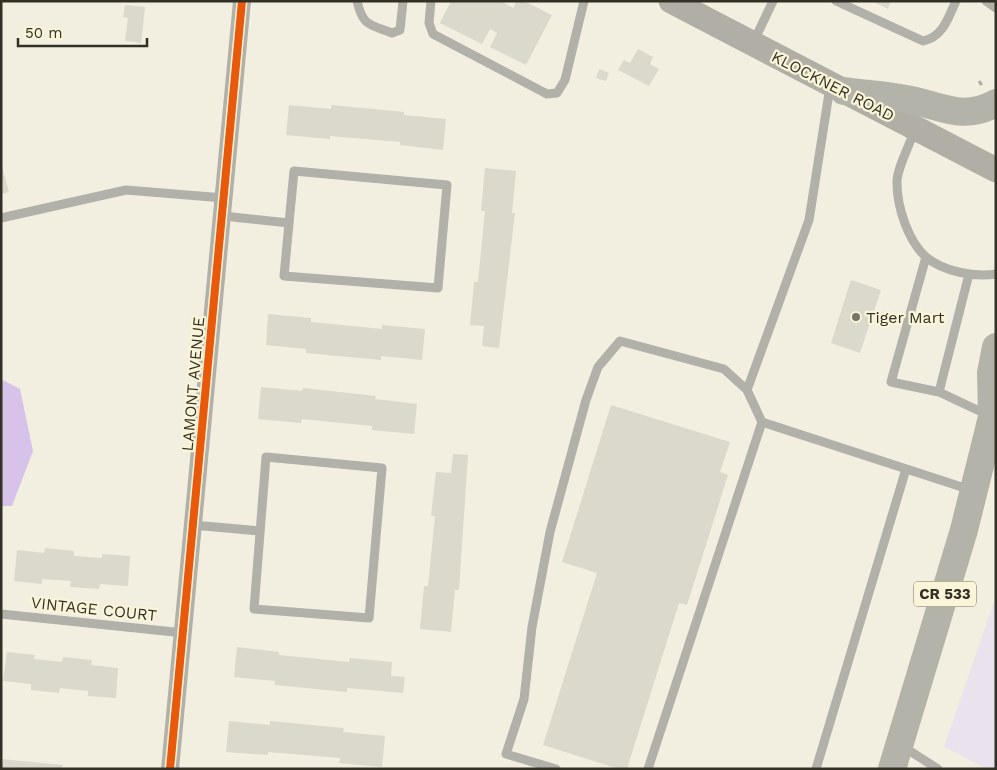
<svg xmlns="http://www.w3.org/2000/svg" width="997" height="770" viewBox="0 0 997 770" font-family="'Work Sans',sans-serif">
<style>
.green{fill:#eae2ec}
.forest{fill:#d7c2e9}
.building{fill:#dbd8cc}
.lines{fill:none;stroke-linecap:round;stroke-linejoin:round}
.path{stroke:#acaca4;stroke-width:3;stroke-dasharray:5 2.5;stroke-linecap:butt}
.lane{stroke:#b1b0a9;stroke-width:9}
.street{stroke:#b1b0a9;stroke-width:18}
.secondary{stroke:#b1aea6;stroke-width:25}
.primary{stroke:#b4b3a9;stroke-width:28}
.cycleway-casing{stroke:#faf5d8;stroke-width:11}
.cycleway{stroke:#e8590c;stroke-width:8}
.poi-dot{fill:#767467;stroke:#faf5d8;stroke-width:2}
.labels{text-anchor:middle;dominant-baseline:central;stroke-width:4.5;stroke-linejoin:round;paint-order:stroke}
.shield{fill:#faf5d8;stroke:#6f6c5b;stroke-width:1}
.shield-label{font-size:15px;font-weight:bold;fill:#333126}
.street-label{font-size:16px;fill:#333126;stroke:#faf5d8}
.poi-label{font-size:16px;fill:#333126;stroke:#faf5d8;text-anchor:start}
</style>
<rect width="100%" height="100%" fill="#f2efe0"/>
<!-- green -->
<path class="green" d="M 996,596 L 996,769 L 987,769 L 944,747 Z"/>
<!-- forest -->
<path class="forest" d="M 1,379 L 20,389 L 33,451 L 12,506 L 1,506 Z"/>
<!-- building -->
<path class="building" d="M 451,1 L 501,1 L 513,8 L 517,1 L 524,1 L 552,15 L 526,65 L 490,47 L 497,33 L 490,29 L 482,44 L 440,23 Z
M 872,1 L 891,1 L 888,9 Z
M 125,5 L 145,7 L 141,43 L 125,41 L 128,18 L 123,17 Z
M 638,49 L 653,57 L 650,64 L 659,69 L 649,86 L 618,70 L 624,60 L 630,63 Z
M 599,69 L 609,73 L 606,81 L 596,78 Z
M 289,105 L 331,109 L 331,105 L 404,112 L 404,115 L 446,119 L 443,150 L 400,145 L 400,142 L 330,136 L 330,139 L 286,135 Z
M 1,163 L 9,192 L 1,194 Z
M 485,168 L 516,171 L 512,213 L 515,213 L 499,348 L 482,346 L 484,326 L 470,325 L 474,282 L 478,282 L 485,211 L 481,211 Z
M 851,280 L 881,290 L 860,353 L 831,343 Z
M 268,314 L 311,318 L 311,322 L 382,329 L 382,325 L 425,329 L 422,360 L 381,356 L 381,360 L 306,353 L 306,349 L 266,345 Z
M 261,387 L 302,391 L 303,388 L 376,396 L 375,399 L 417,404 L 414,434 L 372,430 L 372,426 L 302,419 L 301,423 L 258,419 Z
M 611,405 L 730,442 L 720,472 L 728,475 L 687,605 L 679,603 L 627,769 L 619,769 L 543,745 L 597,573 L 562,562 Z
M 453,454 L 468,455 L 459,590 L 455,590 L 451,632 L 420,629 L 424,586 L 428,586 L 435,516 L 431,516 L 436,472 L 451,473 Z
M 45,548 L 74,551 L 74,556 L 102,558 L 102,554 L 130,556 L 128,586 L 100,584 L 99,589 L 70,587 L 71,581 L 42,579 L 42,584 L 14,581 L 17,550 L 44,553 Z
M 237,647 L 279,652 L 279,655 L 349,662 L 350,658 L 392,662 L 391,676 L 405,677 L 403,693 L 347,688 L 347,692 L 275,685 L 275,681 L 234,677 Z
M 7,652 L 35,655 L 34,659 L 62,662 L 63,657 L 92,660 L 91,665 L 118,668 L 116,698 L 88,696 L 88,691 L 60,688 L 59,693 L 31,690 L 31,684 L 3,681 Z
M 229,721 L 270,725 L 270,721 L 344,728 L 343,732 L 385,736 L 382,767 L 339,763 L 340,758 L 268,752 L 268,755 L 226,752 Z
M 1,759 L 63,765 L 62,769 L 1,769 Z"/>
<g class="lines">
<!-- path -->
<path class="path" d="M 979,81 L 983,87"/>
<!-- lane -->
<path class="lane" d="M 357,1 C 363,27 370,24 392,33 L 400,30 L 403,1
M 431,1 L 429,23 L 433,34 L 547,94 L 557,93 L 565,80 L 584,1
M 836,1 L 923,41 C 943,37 948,18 956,1
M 986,1 L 996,8
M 754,41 L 773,1
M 915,129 C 911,142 896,170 897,183 C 897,207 908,241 926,257 C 944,272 974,277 996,274
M 294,171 L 447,185 L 438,288 L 284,276 Z
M 223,216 L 289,223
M 1,218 L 126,190 L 224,198
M 926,257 L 891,382 L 939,392 L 969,274
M 747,390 L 809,220 L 830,87
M 939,392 L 988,415
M 762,422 L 971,490
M 266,457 L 382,468 L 369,618 L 254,609 Z
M 193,525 L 260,531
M 1,614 L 184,633
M 902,746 L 938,769
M 556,769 L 506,754 L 524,699 L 532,627 L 550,532 L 586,400 L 598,367 L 620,341 L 724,369 L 747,390 L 762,422 L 648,769
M 816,769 L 906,469"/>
<!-- street -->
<path class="street" d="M 170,769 L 242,1"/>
<!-- secondary -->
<path class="secondary" d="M 671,1 L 996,170"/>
<!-- primary -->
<path class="primary" d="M 844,91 C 865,94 886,95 906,99 C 941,105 961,122 996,103
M 892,769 L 964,530 L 992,417 L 991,373 L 996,347"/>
<defs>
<path id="cycleway" d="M 170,769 L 242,1"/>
</defs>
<!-- cycleway casing -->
<use href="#cycleway" class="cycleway-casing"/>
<!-- cycleway -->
<use href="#cycleway" class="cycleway"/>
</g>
<!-- markers -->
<circle class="poi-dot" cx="856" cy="317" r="5"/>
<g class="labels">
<!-- shield labels -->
<rect class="shield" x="914" y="581.5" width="62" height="25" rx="4"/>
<g class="shield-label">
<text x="945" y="594">CR 533</text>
</g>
<!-- street labels -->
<g class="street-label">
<text transform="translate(833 86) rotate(27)">KLOCKNER ROAD</text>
<text transform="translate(193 384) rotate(-85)">LAMONT AVENUE</text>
<text transform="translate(94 609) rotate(6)">VINTAGE COURT</text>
</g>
<!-- poi labels -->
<g class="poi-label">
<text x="866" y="317">Tiger Mart</text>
</g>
</g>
<!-- border -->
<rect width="997" height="770" fill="none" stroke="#333126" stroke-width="5"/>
<!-- scale -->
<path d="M18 38v8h129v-8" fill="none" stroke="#333126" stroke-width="2.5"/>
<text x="25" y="38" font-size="15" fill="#333126" stroke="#faf5d8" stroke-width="4" paint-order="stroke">50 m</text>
</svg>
